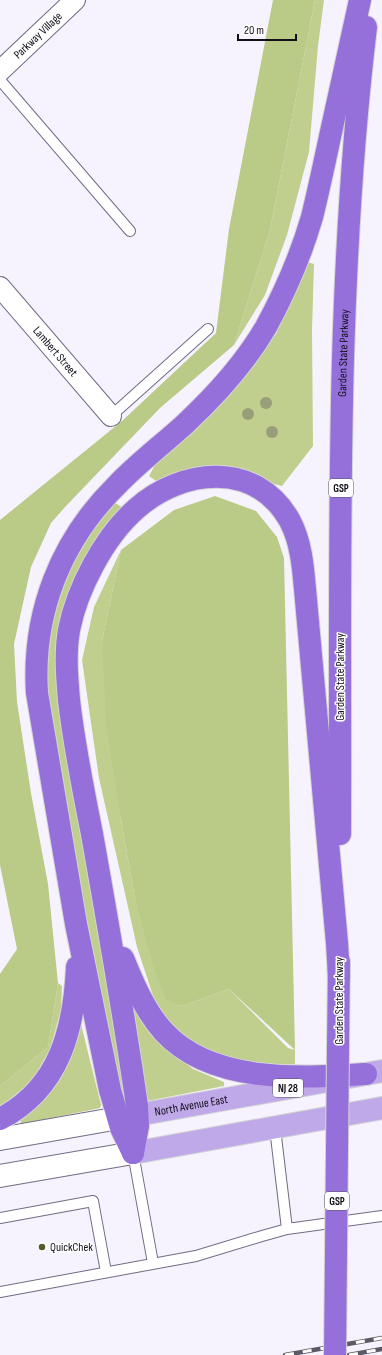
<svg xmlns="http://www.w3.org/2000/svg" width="382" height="1355" viewBox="0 0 382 1355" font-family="'Sofia Sans Condensed',sans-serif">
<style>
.green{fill:#c0cf8d}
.forest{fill:#baca87}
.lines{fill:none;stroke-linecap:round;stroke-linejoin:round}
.lane-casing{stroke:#726b85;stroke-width:12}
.street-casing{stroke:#726b85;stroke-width:22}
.secondary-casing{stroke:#726b85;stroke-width:24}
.primary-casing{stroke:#d4d4d5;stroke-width:24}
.highway-casing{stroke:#d4d4d5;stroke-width:24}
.lane{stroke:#fff;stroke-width:10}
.street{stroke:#fff;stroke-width:20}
.secondary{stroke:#fff;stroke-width:22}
.primary{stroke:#c0a9e9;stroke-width:22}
.highway{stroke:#9670da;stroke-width:22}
.rail-casing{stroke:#5d5a65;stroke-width:4.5}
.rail{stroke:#fff;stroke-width:3;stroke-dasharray:9;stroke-linecap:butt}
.highway-bridge-casing{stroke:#d4d4d5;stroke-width:24;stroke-linecap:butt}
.highway-bridge{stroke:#9670da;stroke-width:22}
.tree{fill:#989e79}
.poi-dot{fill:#525c2b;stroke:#fff;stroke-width:1.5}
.labels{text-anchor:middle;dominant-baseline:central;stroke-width:3;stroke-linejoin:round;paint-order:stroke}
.shield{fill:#fff;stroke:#58565d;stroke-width:1}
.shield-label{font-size:11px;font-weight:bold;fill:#110e18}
.street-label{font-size:12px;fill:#110e18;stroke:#fff}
.poi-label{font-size:12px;fill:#110e18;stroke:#fff;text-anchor:start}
</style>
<rect width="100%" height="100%" fill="#f6f3ff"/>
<!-- green -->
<path class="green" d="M 315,0 L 324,0 L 318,46 L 309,152 L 287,235 L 265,295 L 234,345 L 270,230 Z
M 307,262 L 314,264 L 312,330 L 313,446 L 282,486 L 266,482 L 191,469 L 156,481 L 149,476 L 155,465 L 217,404 L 276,334 Z
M 111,500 L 123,508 L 67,604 L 123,1092 L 117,1094 L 43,691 L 46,628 L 63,577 Z
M 121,550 L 102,641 L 121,820 L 135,899 L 166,999 L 182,1006 L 229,989 L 288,1048 L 295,1050 L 295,1064 L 269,1065 L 230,1060 L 197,1048 L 160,1017 L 137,947 L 99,778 L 82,660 L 94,607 Z
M 58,983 L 62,986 L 61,1010 L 50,1049 L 32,1081 L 0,1107 L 0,1086 L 48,1047 Z
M 135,1006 L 149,1033 L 193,1069 L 224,1082 L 224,1086 L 147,1101 L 130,1007 Z
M 81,1024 L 101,1105 L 100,1108 L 21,1124 L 20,1116 L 68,1061 Z"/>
<!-- forest -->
<path class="forest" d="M 273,0 L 315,0 L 270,230 L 234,345 L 160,408 L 66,506 L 51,523 L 31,567 L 14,644 L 17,702 L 31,793 L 48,884 L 58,983 L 48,1047 L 0,1086 L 0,974 L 17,949 L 0,865 L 0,520 L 122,421 L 216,333 L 229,229 Z
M 215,496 L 256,511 L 277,537 L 284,558 L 295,1050 L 229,989 L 182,1006 L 166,1000 L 154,968 L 135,899 L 121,820 L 106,723 L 102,641 L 121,550 L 174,510 Z"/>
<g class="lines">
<defs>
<path id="lane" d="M 0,80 L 130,231
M 111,416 L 208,329
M 275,1128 L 287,1229
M 133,1153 L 153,1263
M 0,1218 L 93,1201 L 106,1272
M 0,1292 L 196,1256 L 262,1236 L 287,1229 L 382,1216"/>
<g id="street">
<path id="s1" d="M 0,71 L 75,0"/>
<path id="s2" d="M 0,287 L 111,416"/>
</g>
<path id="secondary" d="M 0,1139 L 136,1115
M 0,1176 L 133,1153"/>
<g id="primary">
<path id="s3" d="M 137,1115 L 382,1071"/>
<path d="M 133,1153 L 382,1108"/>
</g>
<g id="highway">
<path id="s4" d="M 340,834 C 341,566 334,293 366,27"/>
<path d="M 123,958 C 133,983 145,1011 164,1032 C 212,1084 302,1078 366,1074"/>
<path d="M 338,1048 L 339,962"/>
<path d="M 0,1119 C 60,1088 74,1029 77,967"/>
<path d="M 133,1153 L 138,1126 L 137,1106 C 124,1014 108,924 92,834 C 83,789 74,745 69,700 C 67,677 65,653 69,630 C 77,589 104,537 136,509 C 182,468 256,460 290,521 C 301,542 303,566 305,589 L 337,943 L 339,977"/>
<path d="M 133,1153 L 121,1128 L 110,1090 L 76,924 L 37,693 C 32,614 60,541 117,485 C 138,463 162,445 185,424 C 215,396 245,363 266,327 C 285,292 301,255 312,217 C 319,189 325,160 331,132 C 341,88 350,44 360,0"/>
</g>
</defs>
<!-- lane casing -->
<use href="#lane" class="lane-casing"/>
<!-- street casing -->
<use href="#street" class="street-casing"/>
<!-- secondary casing -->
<use href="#secondary" class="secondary-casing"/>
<!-- primary casing -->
<use href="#primary" class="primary-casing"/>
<!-- highway casing -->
<use href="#highway" class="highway-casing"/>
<!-- lane -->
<use href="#lane" class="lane"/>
<!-- street -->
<use href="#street" class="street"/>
<!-- secondary -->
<use href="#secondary" class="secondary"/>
<!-- primary -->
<use href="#primary" class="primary"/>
<!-- highway -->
<use href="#highway" class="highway"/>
<defs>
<path id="rail" d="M 285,1355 L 382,1338
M 349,1355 L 382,1349"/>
</defs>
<!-- rail casing -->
<use href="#rail" class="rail-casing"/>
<!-- rail -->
<use href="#rail" class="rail"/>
<defs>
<path id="highway-bridge" d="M 335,1355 L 338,1048"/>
</defs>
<!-- highway-bridge casing -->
<use href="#highway-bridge" class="highway-bridge-casing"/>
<!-- highway-bridge -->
<use href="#highway-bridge" class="highway-bridge"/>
</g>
<!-- trees -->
<g class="tree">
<circle cx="266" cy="403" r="6"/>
<circle cx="248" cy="414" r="6"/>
<circle cx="272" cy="432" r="6"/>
</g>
<!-- markers -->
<circle class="poi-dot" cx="42" cy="1247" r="4"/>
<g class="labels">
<!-- shield labels -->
<g class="shield">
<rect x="329" y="479" width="24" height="18" rx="3"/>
<rect x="273" y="1079" width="30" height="18" rx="3"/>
<rect x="325" y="1192" width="24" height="18" rx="3"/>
</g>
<g class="shield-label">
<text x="341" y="488">GSP</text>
<text x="288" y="1088">NJ 28</text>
<text x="337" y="1201">GSP</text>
</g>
<!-- street labels -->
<g class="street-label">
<text stroke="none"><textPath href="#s1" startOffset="52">Parkway Village</textPath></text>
<text stroke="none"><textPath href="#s2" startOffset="85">Lambert Street</textPath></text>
<text stroke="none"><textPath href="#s4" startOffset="481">Garden State Parkway</textPath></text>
<text transform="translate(340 677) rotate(-90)">Garden State Parkway</text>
<text transform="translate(339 1001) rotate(-90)">Garden State Parkway</text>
<text stroke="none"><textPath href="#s3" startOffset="55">North Avenue East</textPath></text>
</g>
<!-- poi labels -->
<g class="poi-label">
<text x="50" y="1247">QuickChek</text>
</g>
</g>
<!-- scale -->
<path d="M238 34v6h58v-6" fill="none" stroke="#110e18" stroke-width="2"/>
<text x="244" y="34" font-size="12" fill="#110e18" stroke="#ffffff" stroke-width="3" paint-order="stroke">20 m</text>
</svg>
